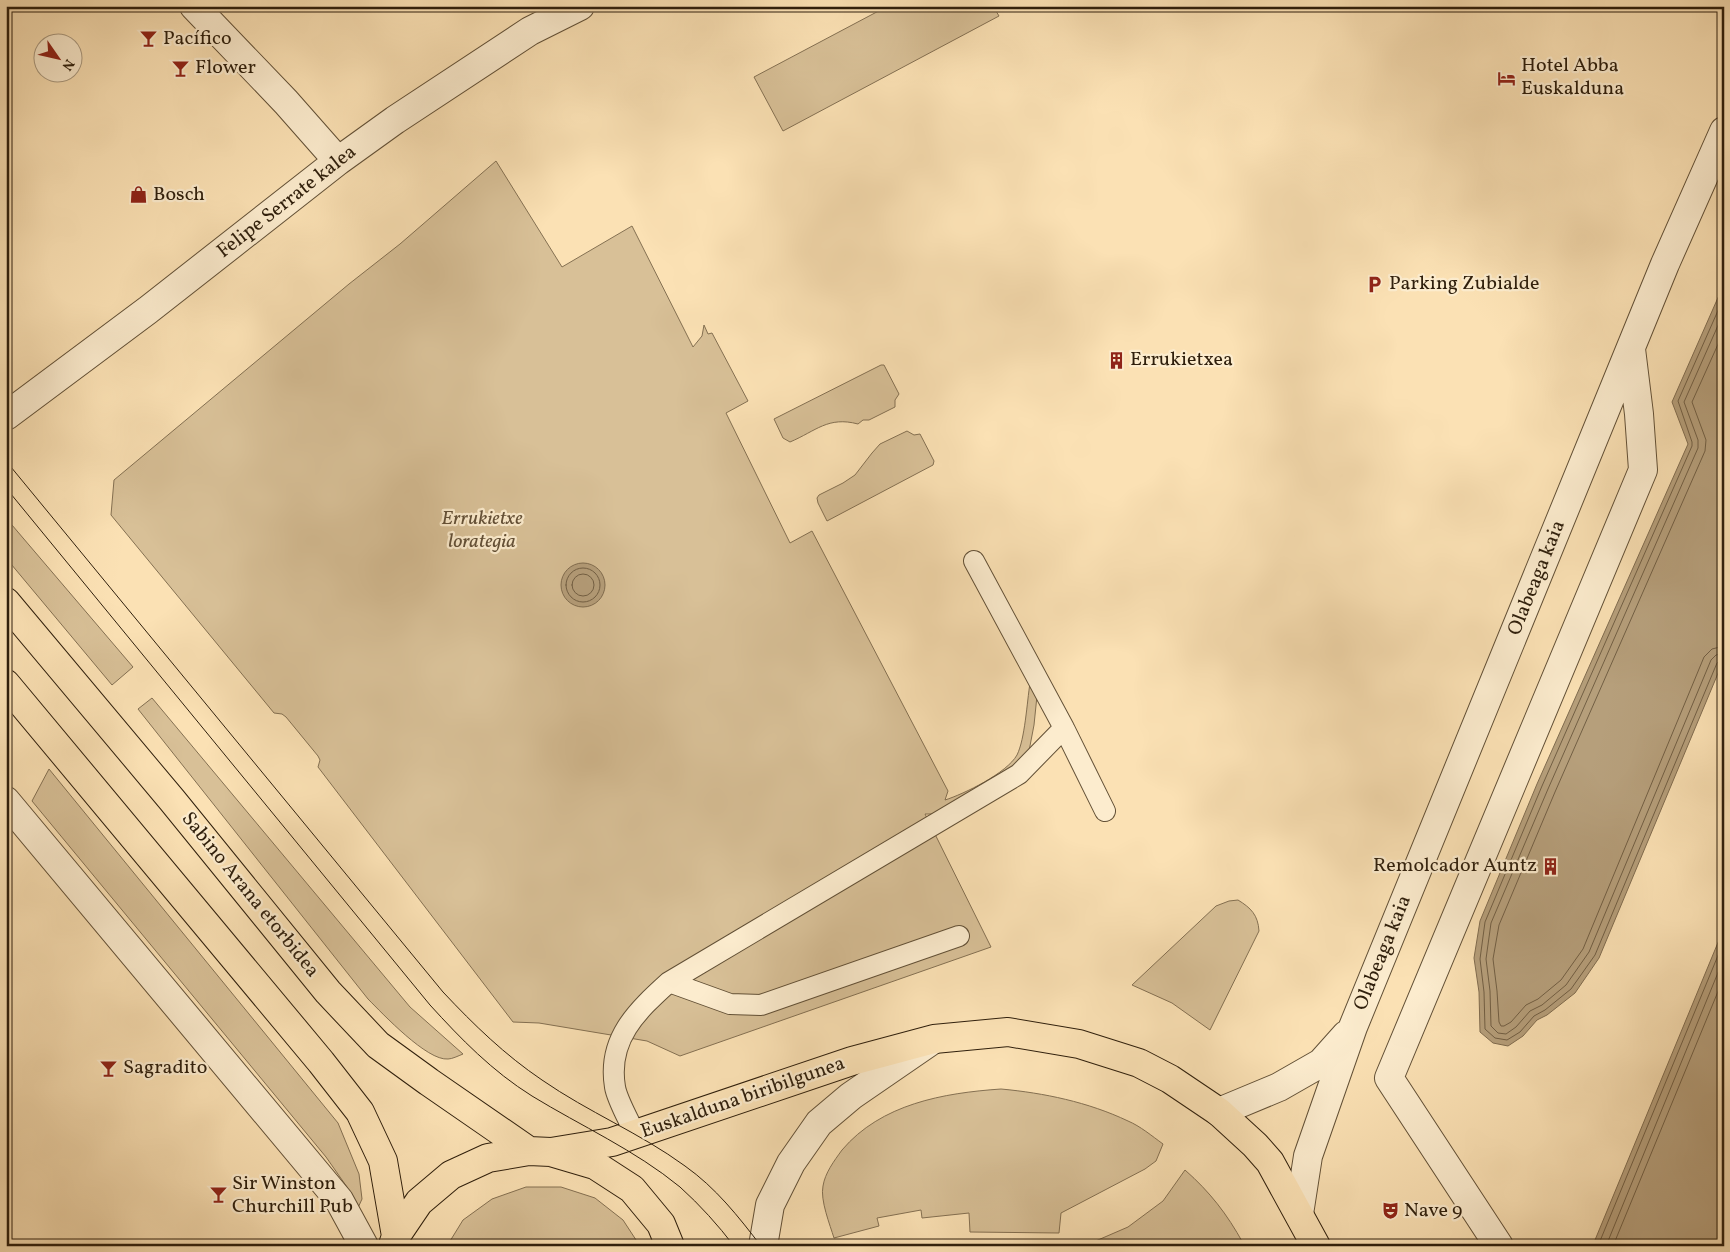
<svg xmlns="http://www.w3.org/2000/svg" width="1730" height="1252" viewBox="0 0 1730 1252" font-family="Vollkorn,serif">
<style>
.green{fill:#d8c097;stroke:#847052}
.water{fill:#b69f7b;stroke:#806c4f}
.lines{fill:none;stroke-linecap:round;stroke-linejoin:round}
.shore{stroke:#725f44;stroke-width:1}
.service-casing{stroke:#625036;stroke-width:22}
.minor-casing{stroke:#625036;stroke-width:30}
.primary-casing{stroke:#2f1f0c;stroke-width:30}
.service{stroke:#fcecce;stroke-width:20}
.minor{stroke:#fcecce;stroke-width:28}
.primary{stroke:#fbe1b4;stroke-width:28}
.tram{stroke:#2f1f0c;stroke-width:1}
.labels{text-anchor:middle;dominant-baseline:central;stroke-width:4.5;stroke-linejoin:round;paint-order:stroke}
.poi-label{font-size:20px;fill:#2f1f0c;stroke:#fcecce;text-anchor:start}
.street-label{font-size:20px;fill:#2f1f0c;stroke:#fcecce}
.park-label{font-size:20px;font-style:italic;fill:#624f36;stroke:#fcecce}
</style>
<rect width="100%" height="100%" fill="#fbe1b4"/>
<filter id="stains"><feTurbulence type="fractalNoise" baseFrequency=".004" numOctaves="4"/><feColorMatrix values="0 0 0 0 .2 0 0 0 0 .09 0 0 0 0 .02 0 0 0 .5 -.17"/></filter>
<radialGradient id="worn" r=".72"><stop offset=".6" stop-color="#630" stop-opacity="0"/><stop offset="1" stop-color="#630" stop-opacity=".3"/></radialGradient>
<!-- green -->
<path class="green" d="M 888,6 L 993,6 L 999,16 L 783,131 L 754,77 Z
M 496,161 L 562,267 L 632,226 L 693,347 L 702,336 L 704,325 L 708,334 L 712,333 L 748,401 L 726,413 L 790,543 L 812,531 L 948,791 L 945,800 C 964,794 1007,773 1017,755 C 1025,739 1027,702 1030,683 L 1038,686 L 1034,725 L 1029,751 L 1019,765 L 935,814 L 925,814 L 991,947 L 680,1056 L 647,1041 L 539,1023 L 513,1022 L 318,767 L 320,760 L 318,756 L 286,717 L 282,714 L 274,713 L 111,515 L 114,480 L 349,284 L 400,244 Z
M 881,365 L 884,365 L 899,394 L 895,400 L 895,407 L 869,420 L 863,420 L 858,424 C 828,416 816,431 790,442 L 783,438 L 774,419 Z
M 907,431 L 914,435 L 920,434 L 934,461 L 933,465 L 827,521 L 818,503 L 817,498 L 819,495 L 843,483 L 855,475 L 872,453 L 880,444 Z
M 6,518 L 133,667 L 112,685 L 6,558 Z
M 152,698 L 410,1007 L 463,1054 C 458,1056 452,1059 448,1059 C 427,1061 383,1014 368,999 L 138,709 Z
M 49,769 L 338,1123 L 359,1174 L 362,1199 L 357,1210 L 347,1187 L 326,1157 L 32,801 Z
M 1238,900 C 1251,908 1258,915 1259,931 L 1210,1030 L 1172,1003 L 1132,985 L 1216,906 L 1229,901 Z
M 1001,1089 C 1044,1093 1088,1102 1128,1121 C 1140,1126 1152,1136 1163,1144 L 1156,1161 L 1145,1169 L 1061,1213 L 1059,1233 L 970,1232 L 969,1213 L 922,1218 L 921,1210 L 877,1218 L 879,1226 L 834,1238 C 830,1225 820,1200 823,1186 C 825,1173 834,1161 842,1150 C 881,1104 943,1093 1001,1089 Z
M 1185,1170 C 1210,1192 1227,1214 1243,1243 L 1242,1246 L 1095,1246 L 1091,1243 L 1128,1227 L 1163,1201 Z
M 526,1187 L 561,1187 L 595,1198 L 623,1220 L 640,1246 L 447,1246 L 463,1220 L 492,1199 Z"/>
<!-- water -->
<path class="water" d="M 1724,284 L 1724,659 L 1599,958 L 1575,993 L 1547,1015 L 1537,1020 L 1523,1036 L 1508,1046 L 1493,1043 L 1480,1032 L 1479,992 L 1474,958 L 1480,921 L 1537,784 L 1688,444 L 1672,402 Z
M561 585a22 22 0 1 1 44 0a22 22 0 1 1-44 0Z
M 1724,928 L 1724,1238 L 1721,1246 L 1594,1246 L 1595,1240 Z"/>
<g class="lines">
<!-- shore -->
<path class="shore" d="M 1724,297 L 1678,401 L 1692,442 L 1692,446 L 1542,786 L 1485,922 L 1480,959 L 1484,992 L 1485,1029 L 1495,1038 L 1507,1040 L 1520,1032 L 1534,1016 L 1545,1010 L 1571,989 L 1595,955 L 1717,663 L 1720,660 L 1724,660
M 1724,312 L 1684,402 L 1698,440 L 1698,448 L 1548,789 L 1491,923 L 1486,959 L 1490,991 L 1491,1026 L 1498,1033 L 1506,1034 L 1516,1027 L 1530,1011 L 1542,1005 L 1566,985 L 1589,952 L 1711,660 L 1716,655 L 1724,653
M 1724,331 L 1692,402 L 1706,440 L 1705,451 L 1555,792 L 1499,925 L 1493,959 L 1497,991 L 1499,1022 L 1501,1026 L 1504,1026 L 1511,1022 L 1526,1005 L 1538,999 L 1561,980 L 1583,949 L 1704,657 L 1712,649 L 1724,646
M566 585a17 17 0 1 1 34 0a17 17 0 1 1-34 0Z
M572 585a11 11 0 1 1 22 0a11 11 0 1 1-22 0Z
M 1599,1246 L 1600,1241 L 1724,941
M 1606,1246 L 1724,958
M 1613,1246 L 1724,977"/>
<defs>
<path id="service" d="M 974,561 L 1064,728 L 1105,811
M 669,982 L 730,1004 L 761,1005 L 959,936
M 635,1134 C 630,1122 617,1100 615,1087 C 607,1039 637,1011 669,982 L 1019,774 L 1064,728"/>
<path id="minor" d="M 194,6 L 286,102 L 338,161
M 6,416 L 148,310 L 338,161 L 395,120 L 530,31 L 580,6
M 6,801 L 339,1200 L 364,1246
M 1219,1112 L 1279,1087 L 1321,1063 L 1346,1035
M 1299,1214 L 1308,1156 L 1353,1027 L 1665,264 L 1724,131
M 763,1246 L 770,1205 L 791,1163 L 819,1123 L 851,1096 L 931,1041
M 1499,1246 L 1389,1078 L 1643,470 L 1639,414 L 1631,349"/>
<path id="primary" d="M 6,602 L 172,800 L 328,992 L 378,1045 L 429,1082 L 529,1151
M 6,684 L 321,1062 L 360,1112 L 383,1161 L 396,1236
M 551,1152 L 612,1142 L 852,1061 L 934,1039 L 1008,1032 L 1079,1044 L 1139,1063 L 1170,1079 L 1219,1112 L 1255,1145 L 1270,1162 L 1316,1246
M 393,1245 L 396,1236 L 419,1202 L 451,1175 L 488,1158 L 529,1151 L 551,1152 L 595,1165 L 632,1189 L 661,1224 L 670,1246"/>
</defs>
<!-- service casing -->
<use href="#service" class="service-casing"/>
<!-- minor casing -->
<use href="#minor" class="minor-casing"/>
<!-- primary casing -->
<use href="#primary" class="primary-casing"/>
<!-- service -->
<use href="#service" class="service"/>
<!-- minor -->
<use href="#minor" class="minor"/>
<!-- primary -->
<use href="#primary" class="primary"/>
<!-- tram -->
<path class="tram" d="M 6,461 L 443,992 C 474,1025 505,1055 542,1080 C 588,1112 640,1133 685,1166 C 716,1188 738,1216 761,1246
M 6,488 L 430,1005 C 461,1039 492,1071 532,1096 C 581,1126 635,1150 680,1187 C 700,1205 718,1225 734,1246"/>
</g>
<!-- icons -->
<defs>
<symbol id="bar-bare" viewBox="-9 -9 18 18"><path d="M-6-5H6L.8 .8V4.5H3.5V6h-7V4.5H-.8V.8Z" fill="#8f2418" stroke="#fcecce" stroke-width="2.5" paint-order="stroke"/></symbol>
<symbol id="hotel-bare" viewBox="-9 -9 18 18"><path d="M-6-4.5h1.5V1H6V5H4.5V3h-9V5H-6ZM-4 0a1.8 1.8 0 1 1 3.6 0ZM.5 0V-2.5h3Q6-2.5 6 0Z" fill="#8f2418" stroke="#fcecce" stroke-width="2.5" paint-order="stroke"/></symbol>
<symbol id="shop-bare" viewBox="-9 -9 18 18"><path d="M-5-2.5h2.3a2.7 3.5 0 0 1 5.4 0H5L5.5 6h-11ZM-1.5-2.5h3a1.5 2.3 0 0 0-3 0Z" fill="#8f2418" stroke="#fcecce" stroke-width="2.5" paint-order="stroke"/></symbol>
<symbol id="parking-bare" viewBox="-9 -9 18 18"><path d="M-3.5-5.5H1a3.5 3.5 0 0 1 0 7H-1V5.5H-3.5ZM-1-3.4V-.6H.8a1.4 1.4 0 0 0 0-2.8Z" fill="#8f2418" stroke="#fcecce" stroke-width="2.5" paint-order="stroke"/></symbol>
<symbol id="building-bare" viewBox="-9 -9 18 18"><path d="M-4-6H4V6H1V3H-1V6H-4ZM-2.5-4.3h1.7v1.8h-1.7ZM.8-4.3h1.7v1.8H.8ZM-2.5-1h1.7V.8h-1.7ZM.8-1h1.7V.8H.8Z" fill="#8f2418" stroke="#fcecce" stroke-width="2.5" paint-order="stroke"/></symbol>
<symbol id="theatre-bare" viewBox="-9 -9 18 18"><path d="M-5-5.5Q0-4 5-5.5V0Q5 5 0 6Q-5 5-5 0ZM-3.3-2.5H-1v1.5H-3.3ZM1-2.5H3.3v1.5H1ZM-2.8 1Q0 5.5 2.8 1Z" fill="#8f2418" stroke="#fcecce" stroke-width="2.5" paint-order="stroke"/></symbol>
</defs>
<g fill-rule="evenodd">
<use href="#bar-bare" x="136" y="26" width="25" height="25"/>
<use href="#bar-bare" x="168" y="56" width="25" height="25"/>
<use href="#hotel-bare" x="1494" y="66" width="25" height="25"/>
<use href="#shop-bare" x="126" y="182" width="25" height="25"/>
<use href="#parking-bare" x="1362" y="272" width="25" height="25"/>
<use href="#building-bare" x="1104" y="348" width="25" height="25"/>
<use href="#building-bare" x="1538" y="854" width="25" height="25"/>
<use href="#bar-bare" x="96" y="1056" width="25" height="25"/>
<use href="#bar-bare" x="206" y="1182" width="25" height="25"/>
<use href="#theatre-bare" x="1378" y="1198" width="25" height="25"/>
</g>
<g class="labels">
<!-- poi labels -->
<g class="poi-label">
<text x="163" y="39">Pacífico</text>
<text x="1521" y="66">Hotel Abba<tspan x="1521" dy="23">Euskalduna</tspan></text>
<text x="195" y="68">Flower</text>
<text x="153" y="195">Bosch</text>
<text x="1389" y="284">Parking Zubialde</text>
<text x="1130" y="360">Errukietxea</text>
<text x="1537" y="866" text-anchor="end">Remolcador Auntz</text>
<text x="123" y="1068">Sagradito</text>
<text x="232" y="1184">Sir Winston<tspan x="232" dy="23">Churchill Pub</tspan></text>
<text x="1404" y="1211">Nave 9</text>
</g>
<!-- street labels -->
<g class="street-label">
<text transform="translate(287 202) rotate(-38)">Felipe Serrate kalea</text>
<text transform="translate(1537 578) rotate(-68)">Olabeaga kaia</text>
<text transform="translate(250 895) rotate(51)">Sabino Arana etorbidea</text>
<text transform="translate(1383 953) rotate(-68)">Olabeaga kaia</text>
<text transform="translate(743 1098) rotate(-19)">Euskalduna biribilgunea</text>
</g>
<!-- park labels -->
<g class="park-label">
<text x="482" y="519">Errukietxe<tspan x="482" dy="23">lorategia</tspan></text>
</g>
</g>
<!-- margin -->
<rect width="1730" height="1252" fill="none" stroke="#fbe1b4" stroke-width="25"/>
<rect x="8" y="8" width="1715" height="1237" fill="none" stroke="#2f1f0c" stroke-width="2.5"/>
<rect x="12" y="12" width="1705" height="1227" fill="none" stroke="#2f1f0c"/>
<!-- north arrow -->
<g transform="translate(58 58) rotate(124)"><circle r="24" fill="#fcecce" stroke="#aa9a80"/>
<path d="M0-4L9 19L0 12L-9 19Z" fill="#8f2418"/>
<text y="-8" font-size="14" font-weight="bold" text-anchor="middle" fill="#2f1f0c">N</text>
</g>
<rect width="100%" height="100%" filter="url(#stains)"/>
<rect width="100%" height="100%" fill="url(#worn)"/>
</svg>
